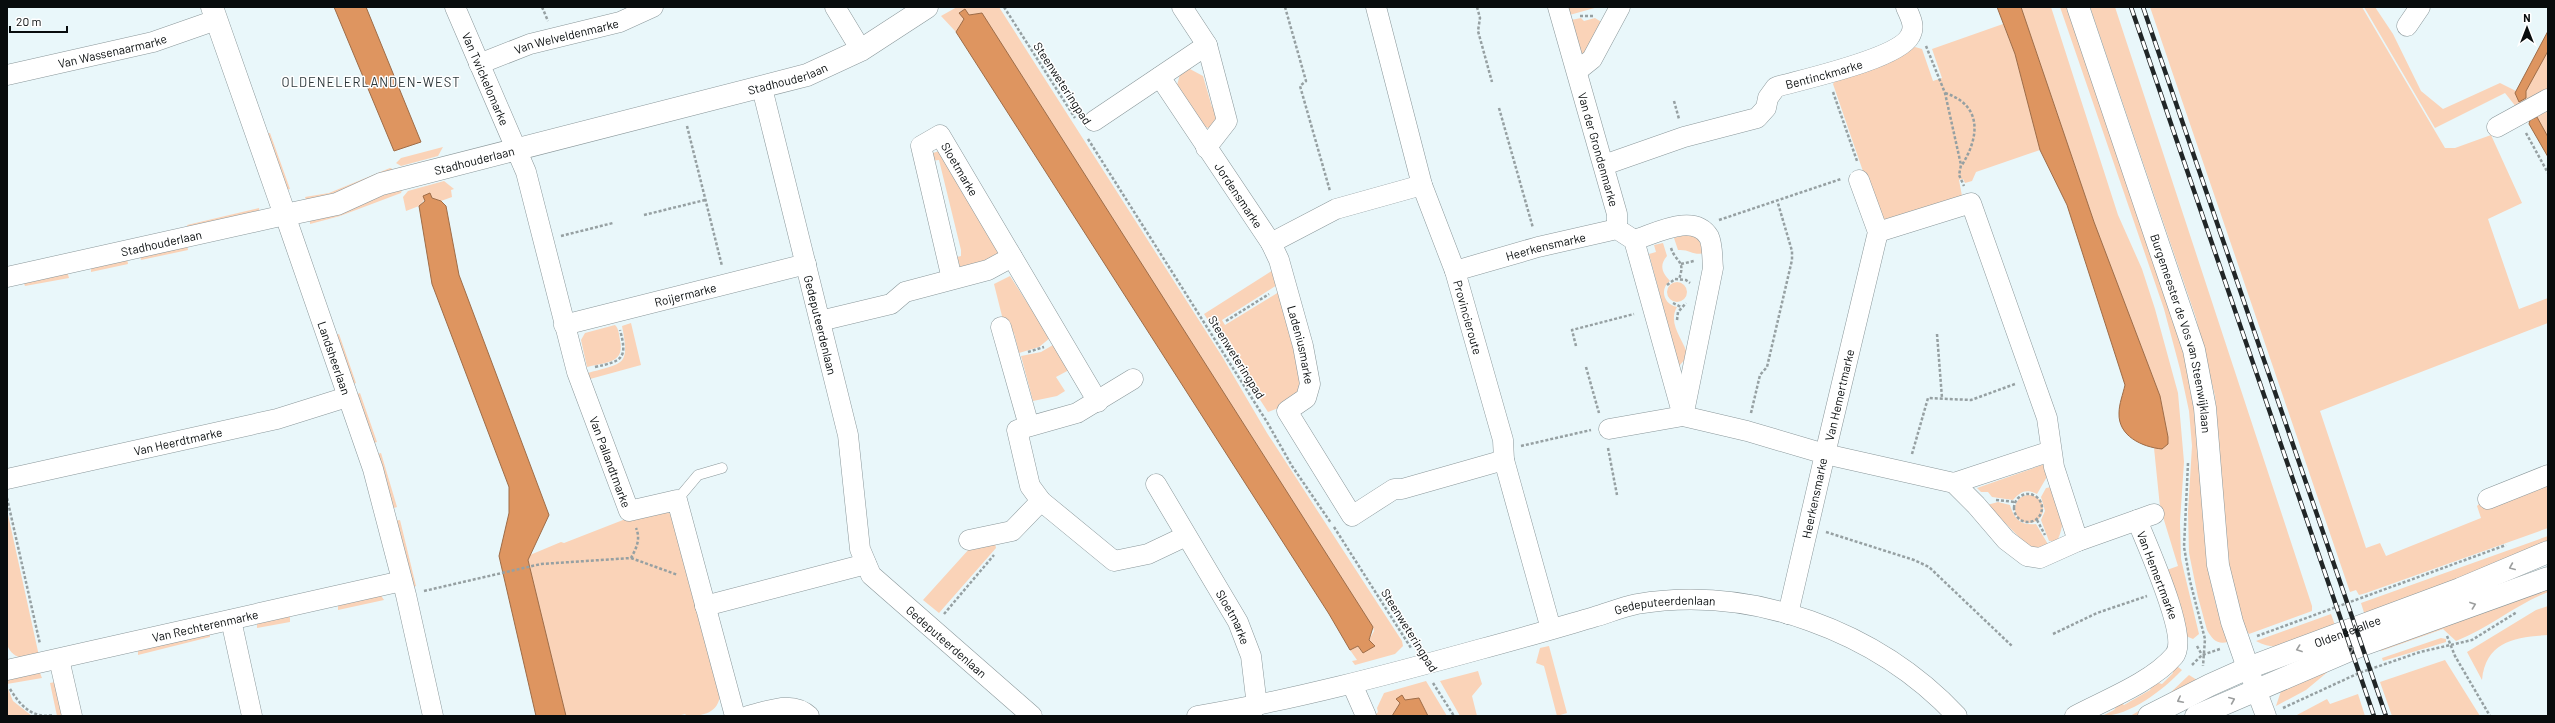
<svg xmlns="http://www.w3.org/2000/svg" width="2555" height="723" viewBox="0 0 2555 723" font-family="Barlow,sans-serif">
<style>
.green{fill:#fad3b8}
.water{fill:#de9560;stroke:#9e6c47}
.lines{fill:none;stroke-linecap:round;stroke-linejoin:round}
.lane-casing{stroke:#8a979a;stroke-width:11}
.street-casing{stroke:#8a979a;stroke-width:21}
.secondary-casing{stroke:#8a979a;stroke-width:23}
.path{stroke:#96a0a2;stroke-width:2.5;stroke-dasharray:3 2;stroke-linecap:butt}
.lane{stroke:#fff;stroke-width:10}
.street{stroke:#fff;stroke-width:20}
.secondary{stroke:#fff;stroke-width:22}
.rail-casing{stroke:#212627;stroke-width:4.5}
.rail{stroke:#fff;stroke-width:3;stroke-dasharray:9;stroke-linecap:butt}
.oneway{stroke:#9c9e9e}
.labels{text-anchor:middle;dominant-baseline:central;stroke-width:3;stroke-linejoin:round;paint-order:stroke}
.street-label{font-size:12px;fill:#080c0d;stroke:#fff}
.neighbourhood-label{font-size:13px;letter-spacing:1px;fill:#2c373a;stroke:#fff}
</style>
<rect width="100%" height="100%" fill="#e9f7fa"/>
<!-- green -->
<path class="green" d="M 957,7 L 999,7 L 1006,18 L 1223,358 L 1267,433 L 1402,641 L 1403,646 L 1395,654 L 1355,665 L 1352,661 L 1357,660 L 1350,650 L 1358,646 L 1363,653 L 1375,646 L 1369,640 L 1374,631 L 1373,627 L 982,13 L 969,15 L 962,11 L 959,12 L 964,19 L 956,32 L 941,16 Z
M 1563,7 L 1598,7 L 1566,16 Z
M 2021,7 L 2051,7 L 2118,215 L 2142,269 L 2155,309 L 2178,393 L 2184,462 L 2180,522 L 2181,559 L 2199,634 L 2193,639 L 2186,636 L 2164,571 L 2178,566 L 2160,507 L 2154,448 L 2162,449 L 2168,444 L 2168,437 L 2160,396 L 2094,222 Z
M 2060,7 L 2068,7 L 2176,324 L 2192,383 L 2207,565 L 2216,605 L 2228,642 C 2217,645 2212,639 2207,630 L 2198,597 L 2189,553 L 2188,512 L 2192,446 L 2189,411 L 2180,369 L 2164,309 Z
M 2090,7 L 2115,7 L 2312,606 L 2312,611 L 2249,634 L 2244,627 L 2228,564 L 2215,396 L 2207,364 L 2196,318 Z
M 2150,7 L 2362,7 L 2445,148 L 2455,148 L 2491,135 L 2522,203 L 2488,219 L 2519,309 L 2548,298 L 2548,323 L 2320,411 L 2366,548 L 2380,543 L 2386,556 L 2481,518 L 2477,506 L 2479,504 L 2481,506 L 2548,485 L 2548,528 L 2366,593 L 2359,595 L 2356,590 L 2350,592 Z
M 2364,7 L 2375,7 L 2393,34 L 2421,91 L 2443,109 L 2500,83 L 2516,91 L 2519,102 L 2526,98 L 2526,91 L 2548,51 L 2548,92 L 2517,108 L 2505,93 L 2435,128 Z
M 1581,18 L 1584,21 L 1595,18 L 1603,23 L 1582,60 L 1566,21 Z
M 2003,24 L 2015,54 L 2040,150 L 1976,172 L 1972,181 L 1965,183 L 1963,179 L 1959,180 L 1962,196 L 1884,220 L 1878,215 L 1833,84 L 1837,78 L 1864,70 L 1915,47 L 1922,49 L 1933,81 L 1942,78 L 1932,49 Z
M 1188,68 L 1203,76 L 1212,107 L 1216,107 L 1218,117 L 1209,128 L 1199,125 L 1176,89 L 1180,74 Z
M 2548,110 L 2548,137 L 2537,117 L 2530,120 Z
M 270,133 L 290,189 L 283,191 L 266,134 Z
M 443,147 L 438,156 L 401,166 L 396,163 L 401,158 Z
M 939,151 L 1001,245 L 999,256 L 983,265 L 960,267 L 957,257 L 961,256 L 961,250 L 939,160 L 930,161 L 930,154 Z
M 390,168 L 401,172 L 307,203 L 305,197 L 329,193 Z
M 444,181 L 454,189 L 451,190 L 452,197 L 441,201 L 432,198 L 430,193 L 419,206 L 406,211 L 403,197 L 408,191 Z
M 403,187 L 401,193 L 340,216 L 310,224 L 310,218 Z
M 259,208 L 260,214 L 188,230 L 187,225 Z
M 1688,234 L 1700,238 L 1705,253 C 1693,256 1690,249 1678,250 L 1674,238 Z
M 1663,243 L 1667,256 C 1659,265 1662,273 1670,281 C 1659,289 1664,305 1677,307 C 1667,324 1684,340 1688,356 L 1679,366 L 1649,254 L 1656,252 L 1654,245 Z
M 187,245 L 188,250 L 141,260 L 140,255 Z
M 127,258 L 128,264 L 91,272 L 91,266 Z
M 1273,270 L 1277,285 L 1222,320 L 1225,325 L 1279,292 L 1305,384 L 1289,404 L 1268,412 L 1204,314 Z
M 67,271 L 69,278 L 25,286 L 23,281 Z
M 1010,276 L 1050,338 L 1039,347 L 1019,353 L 1014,333 L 1005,328 L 994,284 Z
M1667 292a10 10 0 1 1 20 0a10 10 0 1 1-20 0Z
M 631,323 L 641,365 L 590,379 L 588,373 C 624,363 630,366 622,326 Z
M 615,325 C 619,329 619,335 620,340 C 625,364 606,362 587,367 L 581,340 L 585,333 Z
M 339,334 L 356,383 L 350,385 L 334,336 Z
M 1053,345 L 1069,370 L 1056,377 L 1065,391 L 1057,396 L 1033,401 L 1021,356 L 1041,352 Z
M 360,393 L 377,442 L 371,444 L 354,395 Z
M 381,453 L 397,507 L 391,509 L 375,455 Z
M 2045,464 L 2048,475 L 2037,494 C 2026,489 2021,491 2013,500 L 1992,497 L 1988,492 L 1981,492 L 1977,488 Z
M 2052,487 C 2059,508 2068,519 2057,541 L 2049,541 L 2041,520 L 2045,511 L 2041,497 L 2046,488 Z
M2015 509a14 14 0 1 1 28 0a14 14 0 1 1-28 0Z
M 1998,502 L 2010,505 C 2014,519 2021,526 2036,524 L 2049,546 L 2031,549 L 1987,505 Z
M 7,510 L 39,656 C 26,658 15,661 8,647 Z
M 661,510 L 671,514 L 720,694 C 719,713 703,716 687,716 L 685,714 L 677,716 L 566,716 L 528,560 L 530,555 L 561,542 L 564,543 L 623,520 Z
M 400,520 L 416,586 L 411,588 L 394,521 Z
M 2548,536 L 2548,545 L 2366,619 L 2361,603 Z
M 995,543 L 996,548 L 939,613 L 923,600 L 970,548 Z
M 2548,584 L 2548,592 C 2515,605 2489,628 2456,641 L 2443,629 L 2381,651 L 2377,645 Z
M 380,594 L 384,600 L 338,610 L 338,604 Z
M 2548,606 L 2548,635 C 2515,637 2486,641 2482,680 L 2467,652 L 2536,610 Z
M 2331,614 L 2336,628 C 2311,637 2281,656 2256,641 Z
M 290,615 L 290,622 L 257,628 L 257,622 Z
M 210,632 L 210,637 L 138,655 L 138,648 Z
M 2441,638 L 2446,639 L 2446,642 L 2383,661 L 2382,658 Z
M 1549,646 L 1567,713 L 1557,716 L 1544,666 L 1536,663 L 1540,648 Z
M 2445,660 L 2480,716 L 2392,716 L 2380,682 Z
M 2174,664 L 2182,670 C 2163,690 2130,716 2102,716 L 2114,710 L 2120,702 L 2124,705 L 2150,690 L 2155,682 L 2162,684 L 2173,673 L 2172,666 Z
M 2330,670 L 2306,690 L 2276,706 L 2281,691 Z
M 1478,671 L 1482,684 L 1472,696 L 1477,716 L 1460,716 L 1440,681 Z
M 31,673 L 40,673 L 42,678 L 7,684 L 7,678 Z
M 2189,675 L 2197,680 L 2141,716 L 2130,716 L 2169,694 Z
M 1426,681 L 1447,716 L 1428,716 L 1419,699 L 1400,703 L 1392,716 L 1374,716 L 1378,712 L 1377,708 L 1384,693 Z
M 55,682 L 64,716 L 57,716 L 50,683 Z
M 7,686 L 13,701 L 32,716 L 7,716 Z
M 2358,694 L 2365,716 L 2295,716 L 2327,699 L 2330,704 Z"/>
<!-- water -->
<path class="water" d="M 334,7 L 366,7 L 421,142 L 394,151 Z
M 1997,7 L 2021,7 L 2094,222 L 2160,396 L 2168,437 L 2168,444 L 2162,449 C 2142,447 2118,436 2119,413 C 2119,404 2123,394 2125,385 L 2067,205 L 2040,150 L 2015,54 Z
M 965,9 L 969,15 L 982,13 L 1373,627 L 1369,640 L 1375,646 L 1363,653 L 1358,646 L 1350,650 L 1329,614 L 956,32 L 964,19 L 959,13 Z
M 2548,31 L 2548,51 L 2526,91 L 2526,98 L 2519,102 L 2515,93 Z
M 2537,117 L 2548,137 L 2548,157 L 2529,124 L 2530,120 Z
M 430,193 L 432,198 L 441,201 L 446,206 L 459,275 L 549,515 L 528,560 L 566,716 L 536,716 L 499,556 L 509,513 L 509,487 L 432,284 L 419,206 L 425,201 L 423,196 Z
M 1402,695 L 1405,700 L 1419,698 L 1428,716 L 1392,716 L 1400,703 L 1396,699 Z"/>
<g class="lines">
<defs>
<path id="lane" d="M 677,500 L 698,475 L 722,468"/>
<g id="street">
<path id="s1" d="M 455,7 L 526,172 L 577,372 L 629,511 L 677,500 L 735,716"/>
<path d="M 835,7 L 861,50"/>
<path d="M 1182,7 L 1207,45 L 1227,121 L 1206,148"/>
<path id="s2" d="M 1376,7 L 1422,185 L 1455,271 L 1503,440 L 1504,460 L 1551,629"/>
<path id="s3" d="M 1558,7 L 1617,214 L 1617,229"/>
<path d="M 2407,26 L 2420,7"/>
<path id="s4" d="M 479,64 L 530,44 L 620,22 L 653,7"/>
<path d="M 1577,71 L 1592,59 L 1620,7"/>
<path id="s5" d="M 7,75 L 153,42 L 216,20"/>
<path id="s6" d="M 1160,77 L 1271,243"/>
<path id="s7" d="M 762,88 L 848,435 L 860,549 L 871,575 L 1032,716"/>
<path d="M 1094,121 L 1207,45"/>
<path d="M 2497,127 L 2548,99"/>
<path id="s8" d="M 1604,165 L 1684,137 L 1757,118 L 1766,108 L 1768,98 L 1776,87 C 1804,79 1898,59 1910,36 C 1916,26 1910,17 1906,7"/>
<path d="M 1859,180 L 1878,232 L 1825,454 L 1954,483 L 1976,505 L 2006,540 L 2027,556 L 2040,558 L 2078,541 L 2154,514"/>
<path id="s9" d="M 1422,185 L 1336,209 L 1271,243 L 1279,260 L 1303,346 L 1310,384 L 1306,398 L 1287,411 L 1352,516 L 1394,489 L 1402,489 L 1504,460"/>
<path d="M 1878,232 L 1971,203 L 2047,418 L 2054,467 L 2078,541"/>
<path d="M 1634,240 C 1655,234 1694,212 1709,237 C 1713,246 1712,259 1713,268 L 1684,412"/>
<path id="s10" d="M 1455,271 L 1538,247 L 1617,229 L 1634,240 L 1683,416"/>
<path id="s11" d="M 7,277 L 285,215 L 373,469 L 406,595 L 433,716"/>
<path id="s12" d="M 952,279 L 921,146 L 940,135 L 1098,402"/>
<path d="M 820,321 L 891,304 L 905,292 L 988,270 L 1012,257"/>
<path id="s13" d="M 564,325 L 806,264"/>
<path d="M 1001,327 L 1029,426"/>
<path d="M 1133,379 L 1077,413 L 1017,430 L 1030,486 L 1041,501 L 1114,561 L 1148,554 L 1186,536"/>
<path d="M 1609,429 L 1683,416 L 1747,431 L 1825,454 L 1788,614"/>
<path id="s14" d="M 7,479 L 277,419 L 347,397"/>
<path d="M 1954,483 L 2051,451"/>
<path id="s15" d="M 1156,484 L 1238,622 L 1251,656 L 1257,706"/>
<path d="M 2488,499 L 2548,475"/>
<path d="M 969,540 L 1012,531 L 1041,501"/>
<path d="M 705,606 L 866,564"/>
<path d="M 231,620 L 252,716"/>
<path d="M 59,659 L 72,716"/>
<path d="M 2248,668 L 2266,716"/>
<path id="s16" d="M 7,670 L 402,581"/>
<path d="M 1352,684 L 1366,716"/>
<path d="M 748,716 C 769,711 792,700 809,716"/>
<path id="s17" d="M 1197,716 C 1293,700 1387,675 1481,649 C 1519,639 1556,628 1594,617 C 1608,613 1622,607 1637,604 C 1753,585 1877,631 1957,716"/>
<path d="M 2075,716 C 2105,700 2152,682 2174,656 C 2190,638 2146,543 2137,520"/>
</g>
<g id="secondary">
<path id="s18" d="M 212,7 L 285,215 L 337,204 L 381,184 L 807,75 L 861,50 L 927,7"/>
<path id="s19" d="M 2078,7 L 2194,350 L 2205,408 L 2218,565 L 2232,622 L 2248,668"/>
<path id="s20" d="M 2149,716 L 2210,685 L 2248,668 L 2460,589 L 2548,552"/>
<path d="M 2196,716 L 2362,645 L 2548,578"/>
</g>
</defs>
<!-- lane casing -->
<use href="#lane" class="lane-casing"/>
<!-- street casing -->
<use href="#street" class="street-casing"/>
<!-- secondary casing -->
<use href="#secondary" class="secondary-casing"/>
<!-- path -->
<path class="path" d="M 542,7 L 548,21
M 1004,7 L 1075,118
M 1285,7 L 1306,81 L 1300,86 L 1330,191
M 1477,7 L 1480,18 L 1478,31 L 1492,82
M 1580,16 L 1595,16
M 1926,46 L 1945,93 L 1961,165 L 1959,175 L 1964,186
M 1833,92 L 1857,161
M 1945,93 C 1982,105 1980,136 1962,165
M 1674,101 L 1679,119
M 1499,108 L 1533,228
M 687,126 L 722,266
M 2526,133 L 2548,173
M 1088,139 L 1267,422 L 1292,466 L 1331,523
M 644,215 L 705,200
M 1719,220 L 1841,179
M 561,236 L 613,223
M 1671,248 C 1676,263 1686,260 1679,279
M 1681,264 L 1694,261
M 1667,285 L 1675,279 L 1686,280 L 1690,283
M 1673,303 L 1681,307
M 1677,320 L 1678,312 L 1686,303
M 1226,321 L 1269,294
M 1937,334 L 1942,398
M 1576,346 L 1572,330 L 1634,314
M 1028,352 L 1044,347
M 595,367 C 622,361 628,359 620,330
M 1586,367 L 1599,413
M 1751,413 L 1760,375 L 1767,367 L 1792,260 L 1792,251 L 1777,200
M 1521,446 L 1591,430
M 1608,448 L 1617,495
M 1912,454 L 1928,398 L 1971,400 L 2015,384
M 2188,463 L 2184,547 L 2190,581 L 2205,639 L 2203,666
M2014 508a14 14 0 1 1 28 0a14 14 0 1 1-28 0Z
M 7,498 L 40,644
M 1996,500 L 2015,502
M 2037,520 L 2045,535
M 1334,527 L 1411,648
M 1826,532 L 1914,560 L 1929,567 L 2013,647
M 631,558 L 678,575
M 424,591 L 541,564 L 631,558 C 636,549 641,539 636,528
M 944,614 L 994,555
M 2053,634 L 2097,613 L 2147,596
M 2257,636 L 2506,545
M 2447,636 L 2455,656 L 2490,716
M 2197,646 L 2202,655
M 2192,665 L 2202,655 L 2220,649
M 1433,683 L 1454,716
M 10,689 C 20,705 32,719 53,715
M 2283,708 L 2359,673 L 2420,652 L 2472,640 L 2517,612"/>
<!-- lane -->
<use href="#lane" class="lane"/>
<!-- street -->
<use href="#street" class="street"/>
<!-- secondary -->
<use href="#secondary" class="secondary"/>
<defs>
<path id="rail" d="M 2131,7 L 2374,716
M 2143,7 L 2386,716"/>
</defs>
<!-- rail casing -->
<use href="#rail" class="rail-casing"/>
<!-- rail -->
<use href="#rail" class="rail"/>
</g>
<!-- one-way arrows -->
<defs><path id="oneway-chevron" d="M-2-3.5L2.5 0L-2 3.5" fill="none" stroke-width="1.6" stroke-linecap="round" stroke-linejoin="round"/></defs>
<g class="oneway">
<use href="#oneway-chevron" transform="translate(2512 567) rotate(157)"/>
<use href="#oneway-chevron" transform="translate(2473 605) rotate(-20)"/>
<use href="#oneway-chevron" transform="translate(2299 649) rotate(160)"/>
<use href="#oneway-chevron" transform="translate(2351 649) rotate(-23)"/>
<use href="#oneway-chevron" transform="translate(2180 700) rotate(153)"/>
<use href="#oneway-chevron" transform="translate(2232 700) rotate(-23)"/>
</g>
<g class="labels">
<!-- street labels -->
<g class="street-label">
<text stroke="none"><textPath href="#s4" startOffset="92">Van Welveldenmarke</textPath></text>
<text stroke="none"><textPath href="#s5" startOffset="108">Van Wassenaarmarke</textPath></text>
<text stroke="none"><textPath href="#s8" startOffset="247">Bentinckmarke</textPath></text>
<text stroke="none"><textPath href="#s1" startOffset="78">Van Twickelomarke</textPath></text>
<text stroke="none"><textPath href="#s18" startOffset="742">Stadhouderlaan</textPath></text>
<text transform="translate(1063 83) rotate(57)">Steenweteringpad</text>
<text stroke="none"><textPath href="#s3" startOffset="148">Van der Grondenmarke</textPath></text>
<text stroke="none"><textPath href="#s18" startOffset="418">Stadhouderlaan</textPath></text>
<text stroke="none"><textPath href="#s12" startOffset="198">Sloetmarke</textPath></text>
<text stroke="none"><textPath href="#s6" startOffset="142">Jordensmarke</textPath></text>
<text stroke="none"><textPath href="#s11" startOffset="158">Stadhouderlaan</textPath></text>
<text stroke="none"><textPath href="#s10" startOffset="94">Heerkensmarke</textPath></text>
<text stroke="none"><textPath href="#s13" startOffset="125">Roijermarke</textPath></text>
<text stroke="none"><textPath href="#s2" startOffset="324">Provincieroute</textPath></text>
<text stroke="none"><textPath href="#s7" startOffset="244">Gedeputeerdenlaan</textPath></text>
<text stroke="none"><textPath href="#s19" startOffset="343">Burgemeester de Vos van Steenwijklaan</textPath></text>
<text stroke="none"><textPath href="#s9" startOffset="269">Ladeniusmarke</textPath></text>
<text transform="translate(1237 357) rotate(58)">Steenweteringpad</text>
<text stroke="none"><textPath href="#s11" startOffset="436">Landsheerlaan</textPath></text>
<text transform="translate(1839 395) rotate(-77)">Van Hemertmarke</text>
<text stroke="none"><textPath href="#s14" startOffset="175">Van Heerdtmarke</textPath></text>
<text stroke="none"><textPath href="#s1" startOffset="482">Van Pallandtmarke</textPath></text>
<text transform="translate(1814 498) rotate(-78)">Heerkensmarke</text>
<text transform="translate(2158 575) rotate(69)">Van Hemertmarke</text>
<text stroke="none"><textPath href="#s17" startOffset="482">Gedeputeerdenlaan</textPath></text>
<text stroke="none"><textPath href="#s15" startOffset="154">Sloetmarke</textPath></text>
<text stroke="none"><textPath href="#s16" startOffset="203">Van Rechterenmarke</textPath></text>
<text transform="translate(1410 630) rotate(58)">Steenweteringpad</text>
<text stroke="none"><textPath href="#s20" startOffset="216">Oldeneelallee</textPath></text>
<text stroke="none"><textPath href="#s7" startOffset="601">Gedeputeerdenlaan</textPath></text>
</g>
<!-- neighbourhood labels -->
<g class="neighbourhood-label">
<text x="371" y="82">OLDENELERLANDEN-WEST</text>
</g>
</g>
<!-- border -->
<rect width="2555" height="723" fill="none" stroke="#080c0d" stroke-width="16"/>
<!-- north arrow -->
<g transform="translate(2527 28)" stroke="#ffffff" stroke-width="3" paint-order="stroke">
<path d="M0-3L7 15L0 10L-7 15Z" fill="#080c0d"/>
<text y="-6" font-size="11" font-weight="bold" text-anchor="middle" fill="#080c0d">N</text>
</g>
<!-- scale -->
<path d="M10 26v6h57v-6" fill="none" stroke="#080c0d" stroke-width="2"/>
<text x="16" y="26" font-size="12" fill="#080c0d" stroke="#ffffff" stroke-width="3" paint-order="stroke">20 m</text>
</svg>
